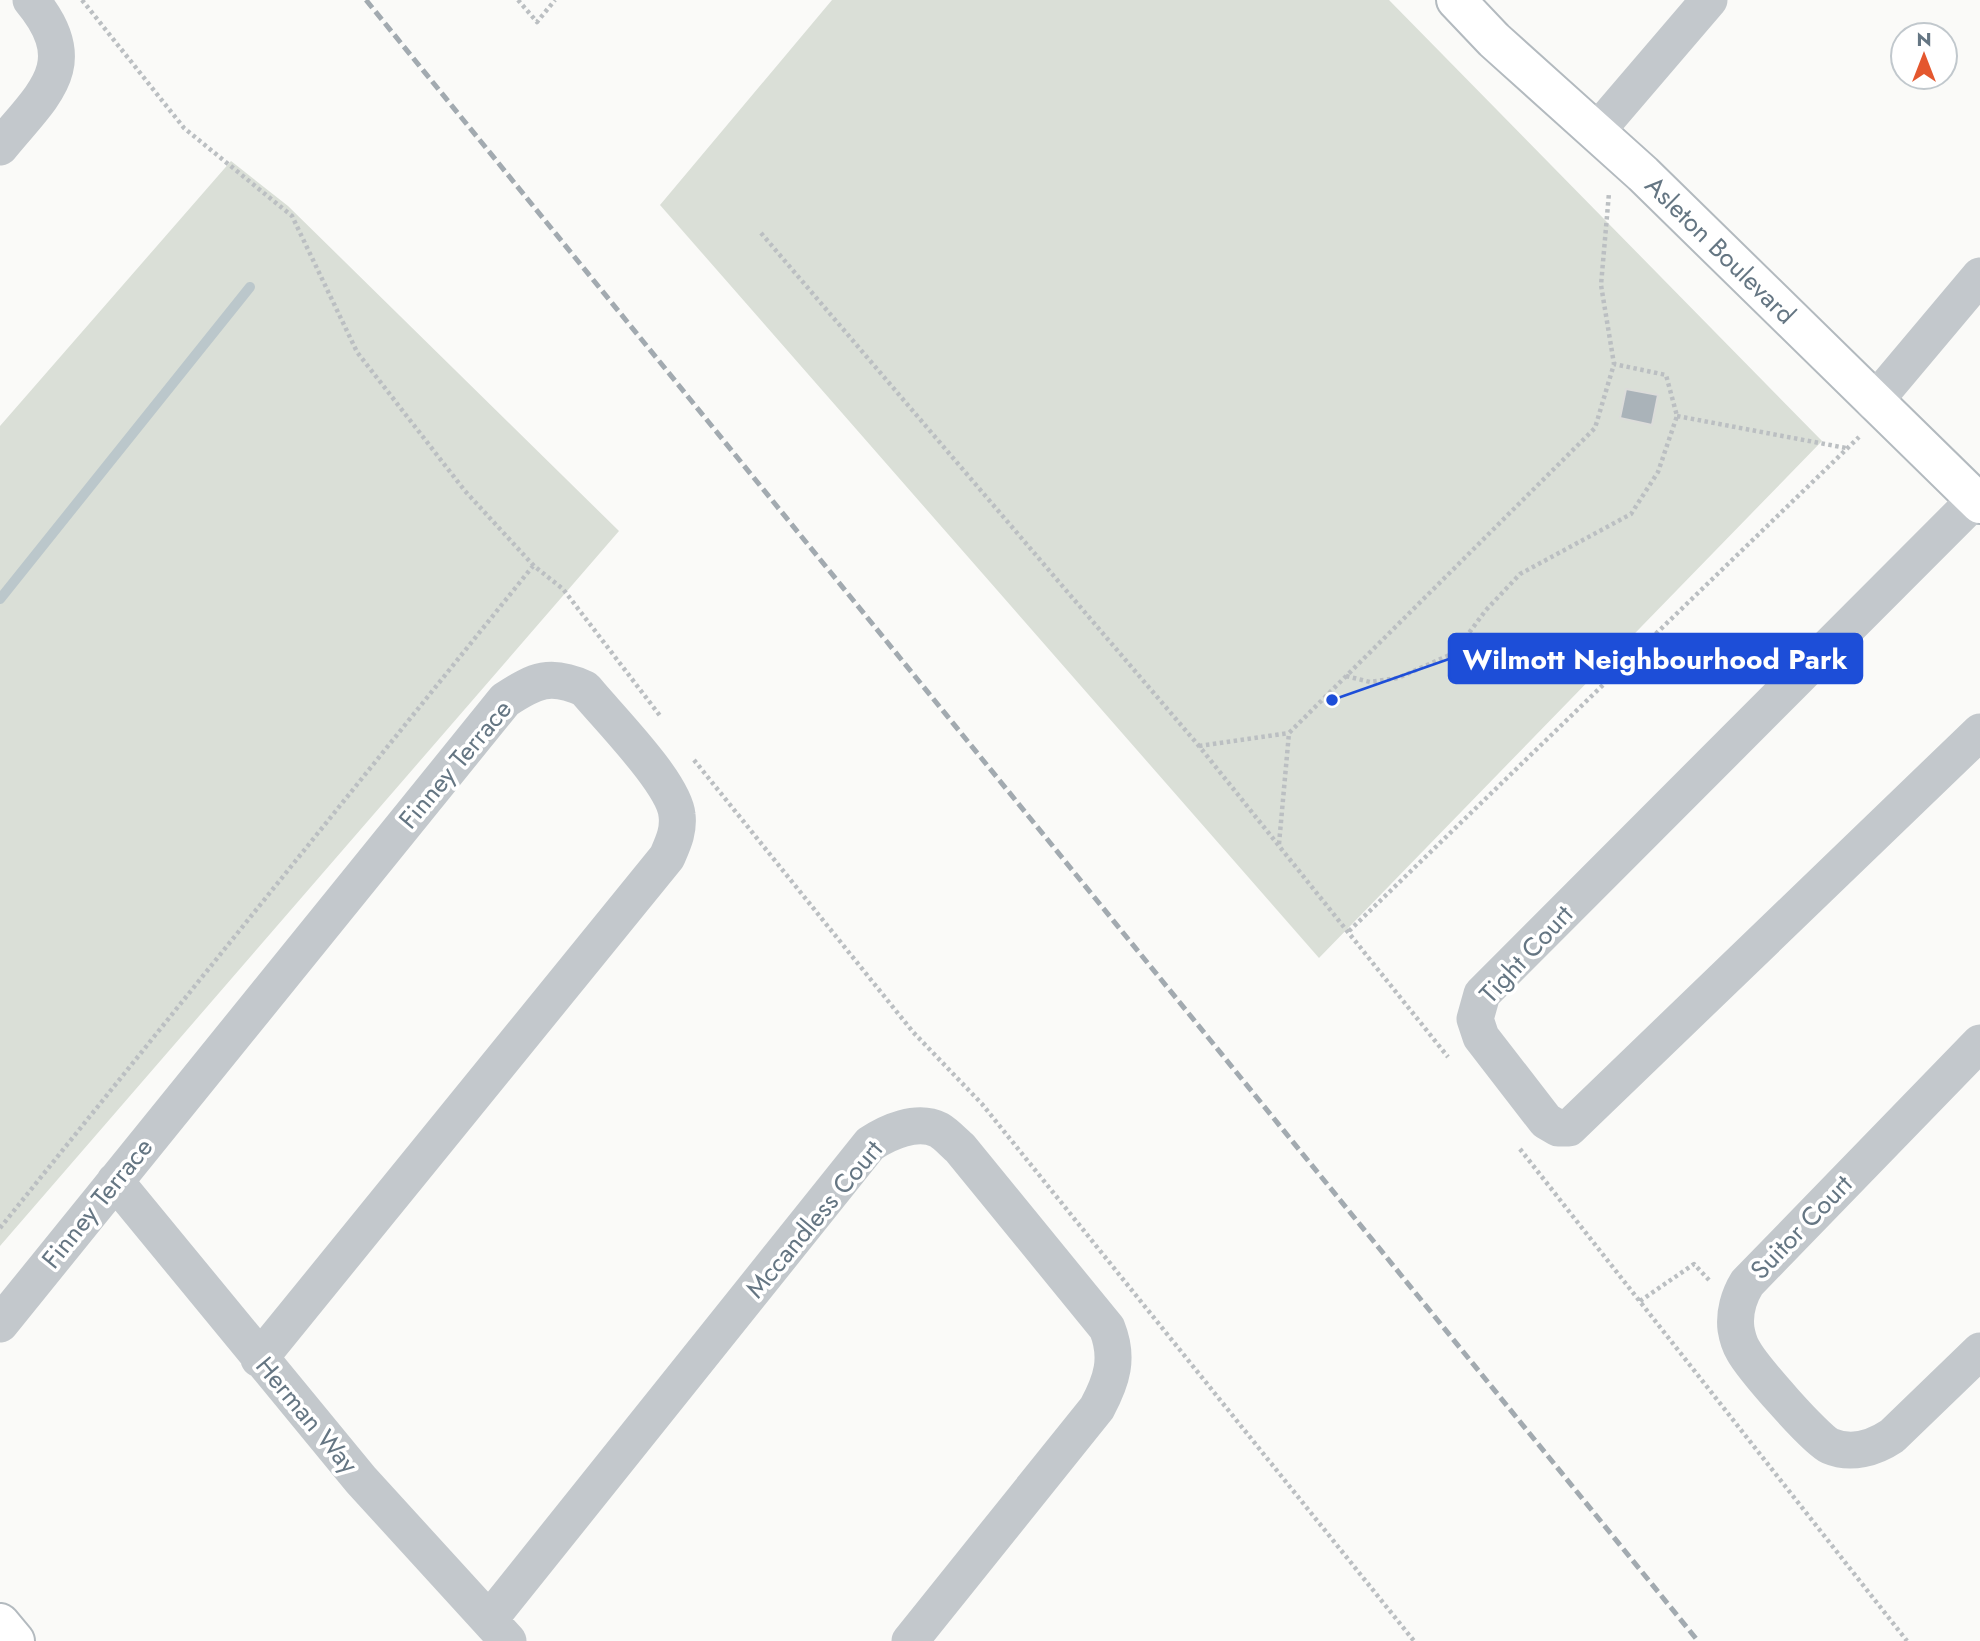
<svg xmlns="http://www.w3.org/2000/svg" width="1980" height="1641" viewBox="0 0 1980 1641" font-family="Jost,sans-serif">
<style>
.green{fill:#dadfd7}
.lines{fill:none;stroke-linecap:round;stroke-linejoin:round}
.stream{stroke:#bbc7cb;stroke-width:10}
.building{fill:#aab3b9;stroke:#dcdcda;stroke-width:2}
.secondary-casing{stroke:#b3babf;stroke-width:42}
.path{stroke:#bbbfc2;stroke-width:4.5;stroke-dasharray:3.5 3.5;stroke-linecap:butt}
.street{stroke:#c3c8cc;stroke-width:37}
.secondary{stroke:#fff;stroke-width:38}
.rail{stroke:#a2aab0;stroke-width:5;stroke-dasharray:10 5;stroke-linecap:butt}
.labels{text-anchor:middle;dominant-baseline:central;stroke-width:7;stroke-linejoin:round;paint-order:stroke}
.street-label{font-size:26px;fill:#657683;stroke:#fff}
.leader{fill:none;stroke:#1d4ed8;stroke-width:2.5}
.callout-dot{fill:#1d4ed8;stroke:#fff;stroke-width:2.5}
.callout{fill:#1d4ed8;stroke:#1d4ed8;stroke-width:2.5}
.callout-label{font-size:28px;text-anchor:middle;font-weight:bold;fill:#fff}
</style>
<rect width="100%" height="100%" fill="#fafaf8"/>
<!-- green -->
<path class="green" d="M 832,0 L 1389,0 L 1822,441 L 1319,958 L 660,205 Z
M 231,161 L 288,206 L 619,531 L 0,1246 L 0,426 Z"/>
<g class="lines">
<!-- stream -->
<path class="stream" d="M 0,599 L 250,287"/>
</g>
<!-- building -->
<path class="building" d="M 1626,389 L 1658,395 L 1652,425 L 1620,418 Z"/>
<g class="lines">
<defs>
<g id="secondary">
<path id="s1" d="M 1456,0 L 1494,40 L 1643,174 L 1980,504"/>
<path d="M 0,1623 L 15,1641"/>
</g>
</defs>
<!-- secondary casing -->
<use href="#secondary" class="secondary-casing"/>
<!-- path -->
<path class="path" d="M 82,0 L 184,128 L 292,216 L 357,352 L 465,491 L 534,566 L 563,589 L 661,717
M 518,0 L 537,22 L 555,0
M 761,233 L 1199,746 L 1448,1057
M 1677,416 L 1846,448
M 1346,676 L 1370,682 L 1398,678 L 1454,653 L 1486,610 L 1520,574 L 1631,514 L 1658,472 L 1677,416 L 1666,375 L 1614,364
M 1199,746 L 1289,733
M 694,760 L 913,1032 L 982,1104 L 1414,1641
M 1279,844 L 1289,733 L 1595,428 L 1614,364 L 1601,285 L 1609,193
M 1349,931 L 1859,437
M 1520,1149 L 1907,1641
M 0,1228 L 533,566
M 1640,1301 L 1694,1264 L 1709,1280"/>
<!-- street -->
<path class="street" d="M 1596,132 L 1709,0
M 0,147 C 43,94 85,65 31,0
M 1874,402 L 1980,276
M 1975,500 L 1482,994 L 1475,1019 L 1481,1037 L 1546,1121 L 1558,1128 L 1569,1128 L 1980,732
M 1980,1043 L 1747,1283 C 1739,1296 1734,1313 1736,1329 C 1737,1335 1740,1345 1743,1350 C 1752,1367 1815,1439 1830,1446 C 1851,1455 1874,1448 1892,1436 L 1980,1351
M 115,1181 L 361,1480 L 508,1641
M 0,1324 L 505,700 C 535,680 551,673 585,689 C 608,717 674,783 677,815 C 679,831 673,843 667,857 L 259,1359
M 489,1620 L 870,1144 C 888,1132 917,1119 939,1130 C 946,1134 954,1143 960,1148 L 1107,1328 C 1119,1358 1112,1380 1097,1408 L 910,1641"/>
<!-- secondary -->
<use href="#secondary" class="secondary"/>
<!-- rail -->
<path class="rail" d="M 366,0 L 1698,1641"/>
</g>
<g class="labels">
<!-- street labels -->
<g class="street-label">
<text stroke="none"><textPath href="#s1" startOffset="364">Asleton Boulevard</textPath></text>
<text transform="translate(455 764) rotate(-50)">Finney Terrace</text>
<text transform="translate(1526 954) rotate(-47)">Tight Court</text>
<text transform="translate(97 1203) rotate(-51)">Finney Terrace</text>
<text transform="translate(814 1219) rotate(-50)">Mccandless Court</text>
<text transform="translate(1801 1227) rotate(-46)">Suitor Court</text>
<text transform="translate(307 1415) rotate(50)">Herman Way</text>
</g>
</g>
<!-- callouts -->
<path class="leader" d="M1332 700L1449 659"/>
<circle class="callout-dot" cx="1332" cy="700" r="7"/>
<rect class="callout" x="1449" y="634" width="413" height="49" rx="7"/>
<g class="callout-label">
<text x="1655" y="669">Wilmott Neighbourhood Park</text>
</g>
<!-- north arrow -->
<g transform="translate(1924 56)"><circle r="33" fill="#ffffff" stroke="#c1c8cd" stroke-width="2"/>
<path d="M0-5L12 26L0 18L-12 26Z" fill="#e4572e"/>
<text y="-10" font-size="19" font-weight="bold" text-anchor="middle" fill="#657683">N</text>
</g>
</svg>
